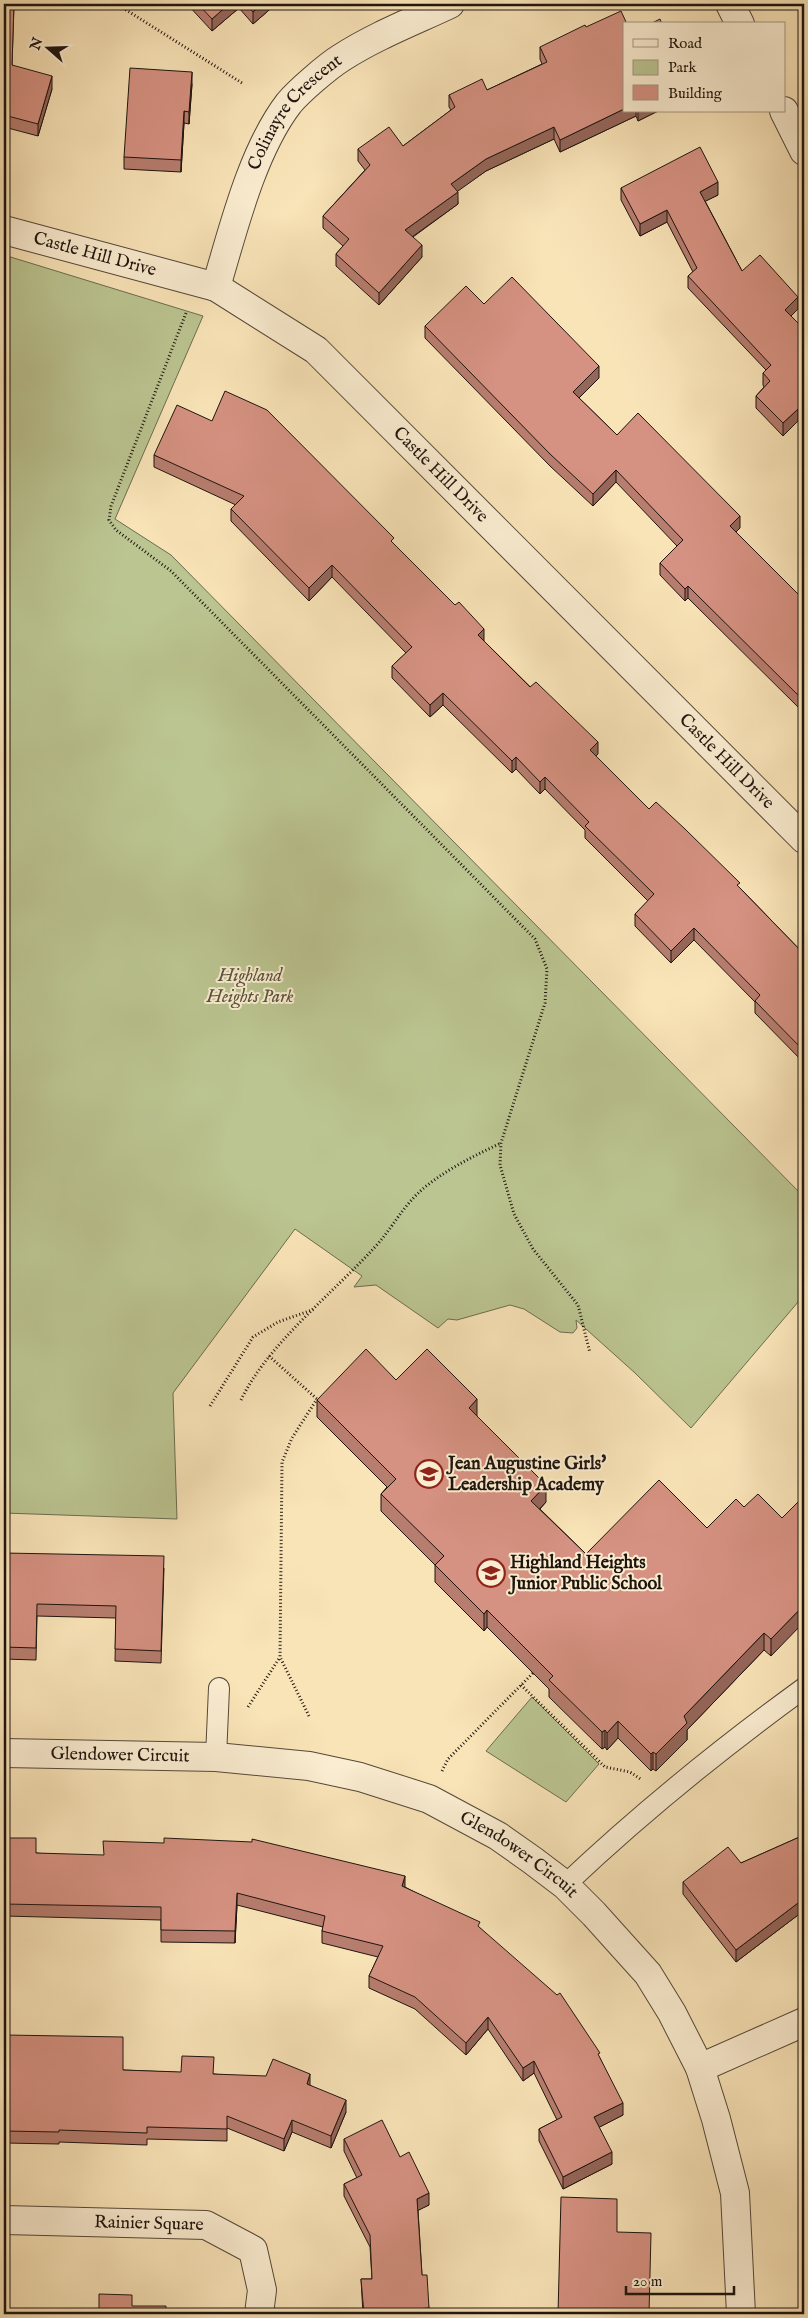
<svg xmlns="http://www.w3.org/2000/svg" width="808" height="2318" viewBox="0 0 808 2318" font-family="'IM FELL English',serif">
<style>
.green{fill:#bbc591;stroke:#6c6c50}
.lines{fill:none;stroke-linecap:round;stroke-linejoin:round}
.service-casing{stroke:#554838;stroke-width:22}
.minor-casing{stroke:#554838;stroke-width:30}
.path{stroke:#1e140e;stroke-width:3;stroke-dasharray:1 2.5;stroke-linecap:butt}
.service{stroke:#fbedd1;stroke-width:20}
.minor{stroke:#fbedd1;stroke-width:28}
.wall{fill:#b77d6f;stroke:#1e140e}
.shaded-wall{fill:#95665a;stroke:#1e140e}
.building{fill:#d59181;stroke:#1e140e}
.labels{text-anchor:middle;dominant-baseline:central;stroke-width:4;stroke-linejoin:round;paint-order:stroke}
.street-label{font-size:18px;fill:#1e140e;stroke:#fbedd1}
.park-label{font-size:18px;font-style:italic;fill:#55523c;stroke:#fbedd1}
.poi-label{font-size:18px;font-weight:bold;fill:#1e140e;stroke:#fbedd1;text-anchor:start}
</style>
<rect width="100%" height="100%" fill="#f9e4b8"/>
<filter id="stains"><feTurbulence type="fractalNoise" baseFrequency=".004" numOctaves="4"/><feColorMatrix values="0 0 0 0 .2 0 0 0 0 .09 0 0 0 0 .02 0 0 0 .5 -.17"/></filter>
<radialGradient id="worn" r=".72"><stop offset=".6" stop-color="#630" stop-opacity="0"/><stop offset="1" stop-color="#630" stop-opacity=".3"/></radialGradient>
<!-- green -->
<path class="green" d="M 4,255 L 203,316 L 115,519 L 171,555 L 804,1197 L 804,1295 L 691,1428 L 635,1373 L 576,1320 L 577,1328 L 573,1333 L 560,1332 L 524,1309 L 510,1305 L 457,1320 L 448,1319 L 438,1328 L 376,1285 L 354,1287 L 362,1276 L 295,1229 L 173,1393 L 177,1519 L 4,1513 Z
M 532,1697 L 599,1764 L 566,1802 L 486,1751 Z"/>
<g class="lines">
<defs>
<path id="service" d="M 216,1757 L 219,1688
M 565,1885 C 640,1814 720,1749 804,1688"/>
<g id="minor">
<path d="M 730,4 L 740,24"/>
<path d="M 784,111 L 804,151"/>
<path id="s1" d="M 4,230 L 216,287 L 316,350 L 804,839"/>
<path id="s2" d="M 216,287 C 233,230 252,151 289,103 C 299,91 328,66 341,58 C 375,36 414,21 450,4"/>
<path id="s3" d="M 4,1753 L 216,1757 L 309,1766 L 360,1777 L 429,1799 L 498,1836 L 532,1860 L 565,1885 L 594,1914 L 648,1974 L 672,2013 L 700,2068 L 716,2119 L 735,2193 L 741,2314"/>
<path d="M 700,2068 L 804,2022"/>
<path id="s4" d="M 4,2220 L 206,2225 L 253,2250 L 262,2290 L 259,2314"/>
</g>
</defs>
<!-- service casing -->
<use href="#service" class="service-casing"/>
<!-- minor casing -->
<use href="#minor" class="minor-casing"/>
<!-- path -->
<path class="path" d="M 123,4 L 123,8 L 242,83
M 186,313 L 111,506 L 109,520 L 116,530 L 171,571 L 535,939 L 547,969 L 545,1003 L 501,1143 L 500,1165 L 514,1214 L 533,1249 L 578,1305 L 590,1353
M 269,1356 L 317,1399
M 241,1400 C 267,1345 332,1294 374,1248 C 393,1228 402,1206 425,1187 C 449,1168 474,1156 501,1143
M 210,1406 L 253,1337 L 278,1322 L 315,1309
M 521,1685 L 605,1767 L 630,1772 L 642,1780
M 248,1707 L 280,1657
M 309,1716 L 280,1657 L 282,1462 L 292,1438 L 317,1399
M 442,1771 L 448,1759 L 536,1670"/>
<!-- service -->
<use href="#service" class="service"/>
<!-- minor -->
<use href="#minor" class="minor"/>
</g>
<!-- wall -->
<path class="wall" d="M 4,4 L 14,4 L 12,65 L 52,89 L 38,136 L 4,127 Z
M 187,4 L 276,4 L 253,24 L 239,8 L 212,31 Z
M 540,47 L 624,111 L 658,111 L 638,121 L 636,116 L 560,152 L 554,139 L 486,171 L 457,191 L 458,204 L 413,237 L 422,257 L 379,305 L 336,266 L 336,254 L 343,246 L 323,228 L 323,216 L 365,170 L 358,161 L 358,149 L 403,146 L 451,110 L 449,107 L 449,95 L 487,90 L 542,64 L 540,59 Z
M 192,84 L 189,124 L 184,123 L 181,172 L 124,169 L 124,157 Z
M 621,188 L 718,195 L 705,201 L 742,271 L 798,309 L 791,316 L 804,329 L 804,428 L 798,421 L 783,436 L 756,408 L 756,396 L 764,387 L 763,385 L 763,373 L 766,370 L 688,288 L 688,276 L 693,272 L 667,222 L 640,236 L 621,200 Z
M 484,304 L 599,378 L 579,398 L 617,435 L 740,528 L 736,532 L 804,600 L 804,711 L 803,712 L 688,598 L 685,601 L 660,575 L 660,563 L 677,546 L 616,482 L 593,506 L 550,466 L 425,338 L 425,326 Z
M 154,455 L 394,544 L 484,641 L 598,754 L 596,756 L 649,809 L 740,888 L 803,953 L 804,951 L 804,1063 L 755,1013 L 755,1002 L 694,940 L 671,963 L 635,926 L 635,914 L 648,901 L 585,838 L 585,830 L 545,789 L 540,794 L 516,769 L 512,773 L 443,705 L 430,717 L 392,678 L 392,666 L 406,653 L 332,577 L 309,601 L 231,521 L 231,509 L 236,505 L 154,467 Z
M 396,1380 L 477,1416 L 546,1502 L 540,1509 L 586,1554 L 707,1528 L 744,1507 L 782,1518 L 771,1656 L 764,1650 L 687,1730 L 687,1740 L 656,1771 L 653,1769 L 651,1771 L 618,1738 L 607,1750 L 605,1747 L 602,1749 L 549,1697 L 549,1689 L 487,1627 L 484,1631 L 435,1582 L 435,1565 L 381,1511 L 381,1494 L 387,1487 L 317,1417 L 317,1400 Z
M 4,1553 L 164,1568 L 161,1663 L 115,1661 L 116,1618 L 37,1616 L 36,1660 L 4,1659 Z
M 804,1835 L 804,1916 L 802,1912 L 736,1962 L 683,1894 L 683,1882 L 741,1863 Z
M 4,1838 L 36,1853 L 405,1887 L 480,1928 L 600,2058 L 623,2115 L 599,2127 L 612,2164 L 563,2189 L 539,2141 L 539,2129 L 557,2120 L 534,2073 L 523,2081 L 488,2029 L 466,2055 L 415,2009 L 369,1988 L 369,1976 L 378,1957 L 322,1943 L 322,1931 L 323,1927 L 237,1905 L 235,1943 L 161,1942 L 161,1920 L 4,1916 Z
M 4,2043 L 123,2070 L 214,2074 L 310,2085 L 346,2112 L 331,2148 L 292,2132 L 284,2151 L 227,2128 L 227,2141 L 147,2139 L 147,2145 L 59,2142 L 59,2144 L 4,2143 Z
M 344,2139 L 400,2157 L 429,2205 L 418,2210 L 422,2275 L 429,2308 L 429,2314 L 363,2314 L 361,2279 L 372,2279 L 370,2247 L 344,2196 L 344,2184 L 357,2178 L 344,2151 Z"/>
<!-- shaded-wall -->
<path class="shaded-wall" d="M 229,4 L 239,4 L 239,8 L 212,31 L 212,19 Z
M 262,4 L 276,4 L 253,24 L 253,12 Z
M 192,72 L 192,84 L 189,124 L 189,112 Z
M 52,76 L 52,89 L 38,136 L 38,124 Z
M 624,109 L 624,111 L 636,111 L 636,116 L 560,152 L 560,140 Z
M 184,111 L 184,123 L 181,172 L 181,160 Z
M 638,111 L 658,111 L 638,121 Z
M 554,127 L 554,139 L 486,171 L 451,196 L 451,184 L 486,159 Z
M 718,182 L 718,195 L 700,204 L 700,192 Z
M 458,192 L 458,204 L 405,242 L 405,230 Z
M 667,210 L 667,222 L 640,236 L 640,224 Z
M 422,245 L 422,257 L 379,305 L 379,293 Z
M 798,297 L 798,309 L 785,322 L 785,310 Z
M 599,366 L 599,378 L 573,404 L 573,392 Z
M 798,409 L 798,421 L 783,436 L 783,423 Z
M 616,470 L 616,482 L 593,506 L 593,494 Z
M 740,516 L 740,528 L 730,538 L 730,526 Z
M 332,565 L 332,577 L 309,601 L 309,588 Z
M 688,586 L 688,598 L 685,601 L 685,589 Z
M 484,629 L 484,641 L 478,635 Z
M 443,693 L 443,705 L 430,717 L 430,705 Z
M 804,699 L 804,711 L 803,712 L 803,700 Z
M 598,742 L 598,754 L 590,762 L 590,750 Z
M 516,757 L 516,769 L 512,773 L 512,761 Z
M 545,777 L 545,789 L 540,794 L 540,782 Z
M 694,928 L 694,940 L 671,963 L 671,951 Z
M 477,1399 L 477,1416 L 469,1425 L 469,1408 Z
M 546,1485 L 546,1502 L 531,1518 L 531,1501 Z
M 804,1605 L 804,1622 L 771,1656 L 771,1639 Z
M 487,1610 L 487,1627 L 484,1631 L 484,1614 Z
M 764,1633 L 764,1650 L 687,1730 L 687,1740 L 656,1771 L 656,1754 L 684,1716 Z
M 618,1721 L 618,1738 L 607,1750 L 607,1733 Z
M 605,1730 L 605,1747 L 602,1749 L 602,1732 Z
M 653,1752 L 653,1769 L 651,1771 L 651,1754 Z
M 405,1876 L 405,1888 L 402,1886 Z
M 237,1893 L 237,1905 L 235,1943 L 235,1931 Z
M 802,1900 L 802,1912 L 736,1962 L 736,1950 Z
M 488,2017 L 488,2029 L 466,2055 L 466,2043 Z
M 534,2061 L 534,2073 L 523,2081 L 523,2068 Z
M 310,2074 L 310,2086 L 307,2084 Z
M 346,2100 L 346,2112 L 331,2148 L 331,2136 Z
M 623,2103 L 623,2115 L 594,2130 L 594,2117 Z
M 292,2120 L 292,2132 L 284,2151 L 284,2139 Z
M 612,2152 L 612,2164 L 563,2189 L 563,2177 Z
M 429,2193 L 429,2205 L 417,2211 L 417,2199 Z"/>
<!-- building -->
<path class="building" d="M 4,4 L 14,4 L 12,65 L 52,76 L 38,124 L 4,115 Z
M 198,4 L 229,4 L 212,19 Z
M 246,4 L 262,4 L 253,12 Z
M 621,11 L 627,24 L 624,24 L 624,109 L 560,140 L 554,127 L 486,159 L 451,184 L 458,192 L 405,230 L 422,245 L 379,293 L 336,254 L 349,239 L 323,216 L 370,165 L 358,149 L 389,127 L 403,146 L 455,107 L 449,95 L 482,79 L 487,90 L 547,62 L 540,47 L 585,25 L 586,27 Z
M 660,19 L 662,24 L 650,24 Z
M 130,68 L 192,72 L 189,112 L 184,111 L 181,160 L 124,157 Z
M 700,147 L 718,182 L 700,192 L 742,271 L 760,255 L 798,297 L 785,310 L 804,329 L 804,415 L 798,409 L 783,423 L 756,396 L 770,381 L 763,373 L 771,365 L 688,276 L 697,268 L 667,210 L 640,224 L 621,188 Z
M 512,277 L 599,366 L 573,392 L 617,435 L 638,413 L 740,516 L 730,526 L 804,600 L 804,699 L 803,700 L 688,586 L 685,589 L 660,563 L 683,540 L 616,470 L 593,494 L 550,454 L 425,326 L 466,286 L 484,304 Z
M 225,391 L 267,410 L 394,538 L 391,541 L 455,605 L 459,602 L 484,629 L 478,635 L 530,687 L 536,682 L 598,742 L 590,750 L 649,809 L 656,802 L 685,829 L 740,883 L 737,885 L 803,953 L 804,951 L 804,1051 L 755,1001 L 760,995 L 694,928 L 671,951 L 635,914 L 654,894 L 585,826 L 589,822 L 545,777 L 540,782 L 516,757 L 512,761 L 443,693 L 430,705 L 392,666 L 412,647 L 332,565 L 309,588 L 231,509 L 244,496 L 154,455 L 177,405 L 212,421 Z
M 366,1349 L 396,1380 L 427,1349 L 477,1399 L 469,1408 L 546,1485 L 531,1501 L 586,1554 L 659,1480 L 707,1528 L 736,1499 L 744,1507 L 758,1494 L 782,1518 L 804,1496 L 804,1605 L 771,1639 L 764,1633 L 684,1716 L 687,1723 L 656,1754 L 653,1752 L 651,1754 L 618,1721 L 607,1733 L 605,1730 L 602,1732 L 549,1680 L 553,1676 L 487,1610 L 484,1614 L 435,1565 L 444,1556 L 381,1494 L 396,1479 L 317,1400 Z
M 4,1553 L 164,1556 L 161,1651 L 115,1649 L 116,1606 L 37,1604 L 36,1648 L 4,1647 Z
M 804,1835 L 804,1904 L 802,1900 L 736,1950 L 683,1882 L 728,1847 L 741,1863 Z
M 4,1838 L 36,1838 L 36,1853 L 104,1855 L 103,1841 L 164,1843 L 164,1838 L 252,1842 L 252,1839 L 405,1876 L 402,1886 L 480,1922 L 478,1926 L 557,1995 L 560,1993 L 600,2053 L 598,2054 L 623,2103 L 594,2117 L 612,2152 L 563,2177 L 539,2129 L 562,2117 L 534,2061 L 523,2068 L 488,2017 L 466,2043 L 415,1997 L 369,1976 L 383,1946 L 322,1931 L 325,1916 L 237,1893 L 235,1931 L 161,1930 L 161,1907 L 4,1904 Z
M 6,2035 L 123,2037 L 123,2070 L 181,2072 L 182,2056 L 214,2057 L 213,2074 L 266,2076 L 273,2059 L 310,2074 L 307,2084 L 346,2100 L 331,2136 L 292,2120 L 284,2139 L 227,2116 L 227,2129 L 147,2127 L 147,2133 L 59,2130 L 59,2132 L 4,2131 L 4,2043 L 6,2043 Z
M 382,2120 L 400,2157 L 409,2152 L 429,2193 L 417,2199 L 422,2275 L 427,2275 L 429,2308 L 414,2309 L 414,2314 L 364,2314 L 361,2279 L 372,2279 L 370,2235 L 344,2184 L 362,2175 L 344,2139 Z
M 561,2197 L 617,2199 L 617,2232 L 651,2233 L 649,2314 L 558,2314 Z
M 99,2294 L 132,2295 L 132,2306 L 166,2306 L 166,2314 L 99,2314 Z
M 4,2311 L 18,2311 L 18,2314 L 4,2314 Z"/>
<!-- icons -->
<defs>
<symbol id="school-ring" viewBox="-11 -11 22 22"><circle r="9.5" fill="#fbedd1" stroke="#8f2418" stroke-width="1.5"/><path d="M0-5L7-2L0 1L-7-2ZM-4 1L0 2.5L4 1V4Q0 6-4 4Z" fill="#8f2418"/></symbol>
</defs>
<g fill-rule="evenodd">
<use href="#school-ring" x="413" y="1458" width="32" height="32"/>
<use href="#school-ring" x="475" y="1557" width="32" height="32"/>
</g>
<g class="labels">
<!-- street labels -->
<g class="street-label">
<text stroke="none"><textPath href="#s2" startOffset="195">Colinayre Crescent</textPath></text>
<text stroke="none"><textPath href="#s1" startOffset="94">Castle Hill Drive</textPath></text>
<text stroke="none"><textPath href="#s1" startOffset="514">Castle Hill Drive</textPath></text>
<text stroke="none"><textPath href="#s1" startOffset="919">Castle Hill Drive</textPath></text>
<text stroke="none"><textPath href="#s3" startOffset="116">Glendower Circuit</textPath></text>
<text stroke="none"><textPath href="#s3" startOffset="536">Glendower Circuit</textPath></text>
<text stroke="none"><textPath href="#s4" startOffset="145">Rainier Square</textPath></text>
</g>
<!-- park labels -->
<g class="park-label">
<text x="250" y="976">Highland<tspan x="250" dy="21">Heights Park</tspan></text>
</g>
<!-- poi labels -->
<g class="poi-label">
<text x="448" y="1464">Jean Augustine Girls'<tspan x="448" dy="21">Leadership Academy</tspan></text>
<text x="510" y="1563">Highland Heights<tspan x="510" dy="21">Junior Public School</tspan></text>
</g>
</g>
<!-- margin -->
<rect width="808" height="2318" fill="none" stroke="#f9e4b8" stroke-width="20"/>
<rect x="5" y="5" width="798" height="2308" fill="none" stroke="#1e140e" stroke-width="2.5"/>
<rect x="10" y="10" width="788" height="2298" fill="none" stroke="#1e140e"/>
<!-- legend -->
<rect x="623" y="22" width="162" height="90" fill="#fbedd1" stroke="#a39683"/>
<rect x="633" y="39" width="25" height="8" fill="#fbedd1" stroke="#a39683"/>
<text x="668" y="48" font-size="15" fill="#1e140e">Road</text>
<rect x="633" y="60" width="25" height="15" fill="#bbc591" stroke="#a39683"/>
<text x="668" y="72" font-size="15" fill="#1e140e">Park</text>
<rect x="633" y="85" width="25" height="15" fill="#d59181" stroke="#a39683"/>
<text x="668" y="98" font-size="15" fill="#1e140e">Building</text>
<!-- north arrow -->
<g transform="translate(48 48) rotate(290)" stroke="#fbedd1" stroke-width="4" paint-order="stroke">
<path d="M0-4L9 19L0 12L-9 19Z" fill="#1e140e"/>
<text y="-8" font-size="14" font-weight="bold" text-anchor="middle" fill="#1e140e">N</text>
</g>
<!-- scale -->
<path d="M626 2286v8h108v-8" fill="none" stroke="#1e140e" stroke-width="2.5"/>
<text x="633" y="2286" font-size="15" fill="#1e140e" stroke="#fbedd1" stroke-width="4" paint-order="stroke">20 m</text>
<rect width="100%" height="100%" filter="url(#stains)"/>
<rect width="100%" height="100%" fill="url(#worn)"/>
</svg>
